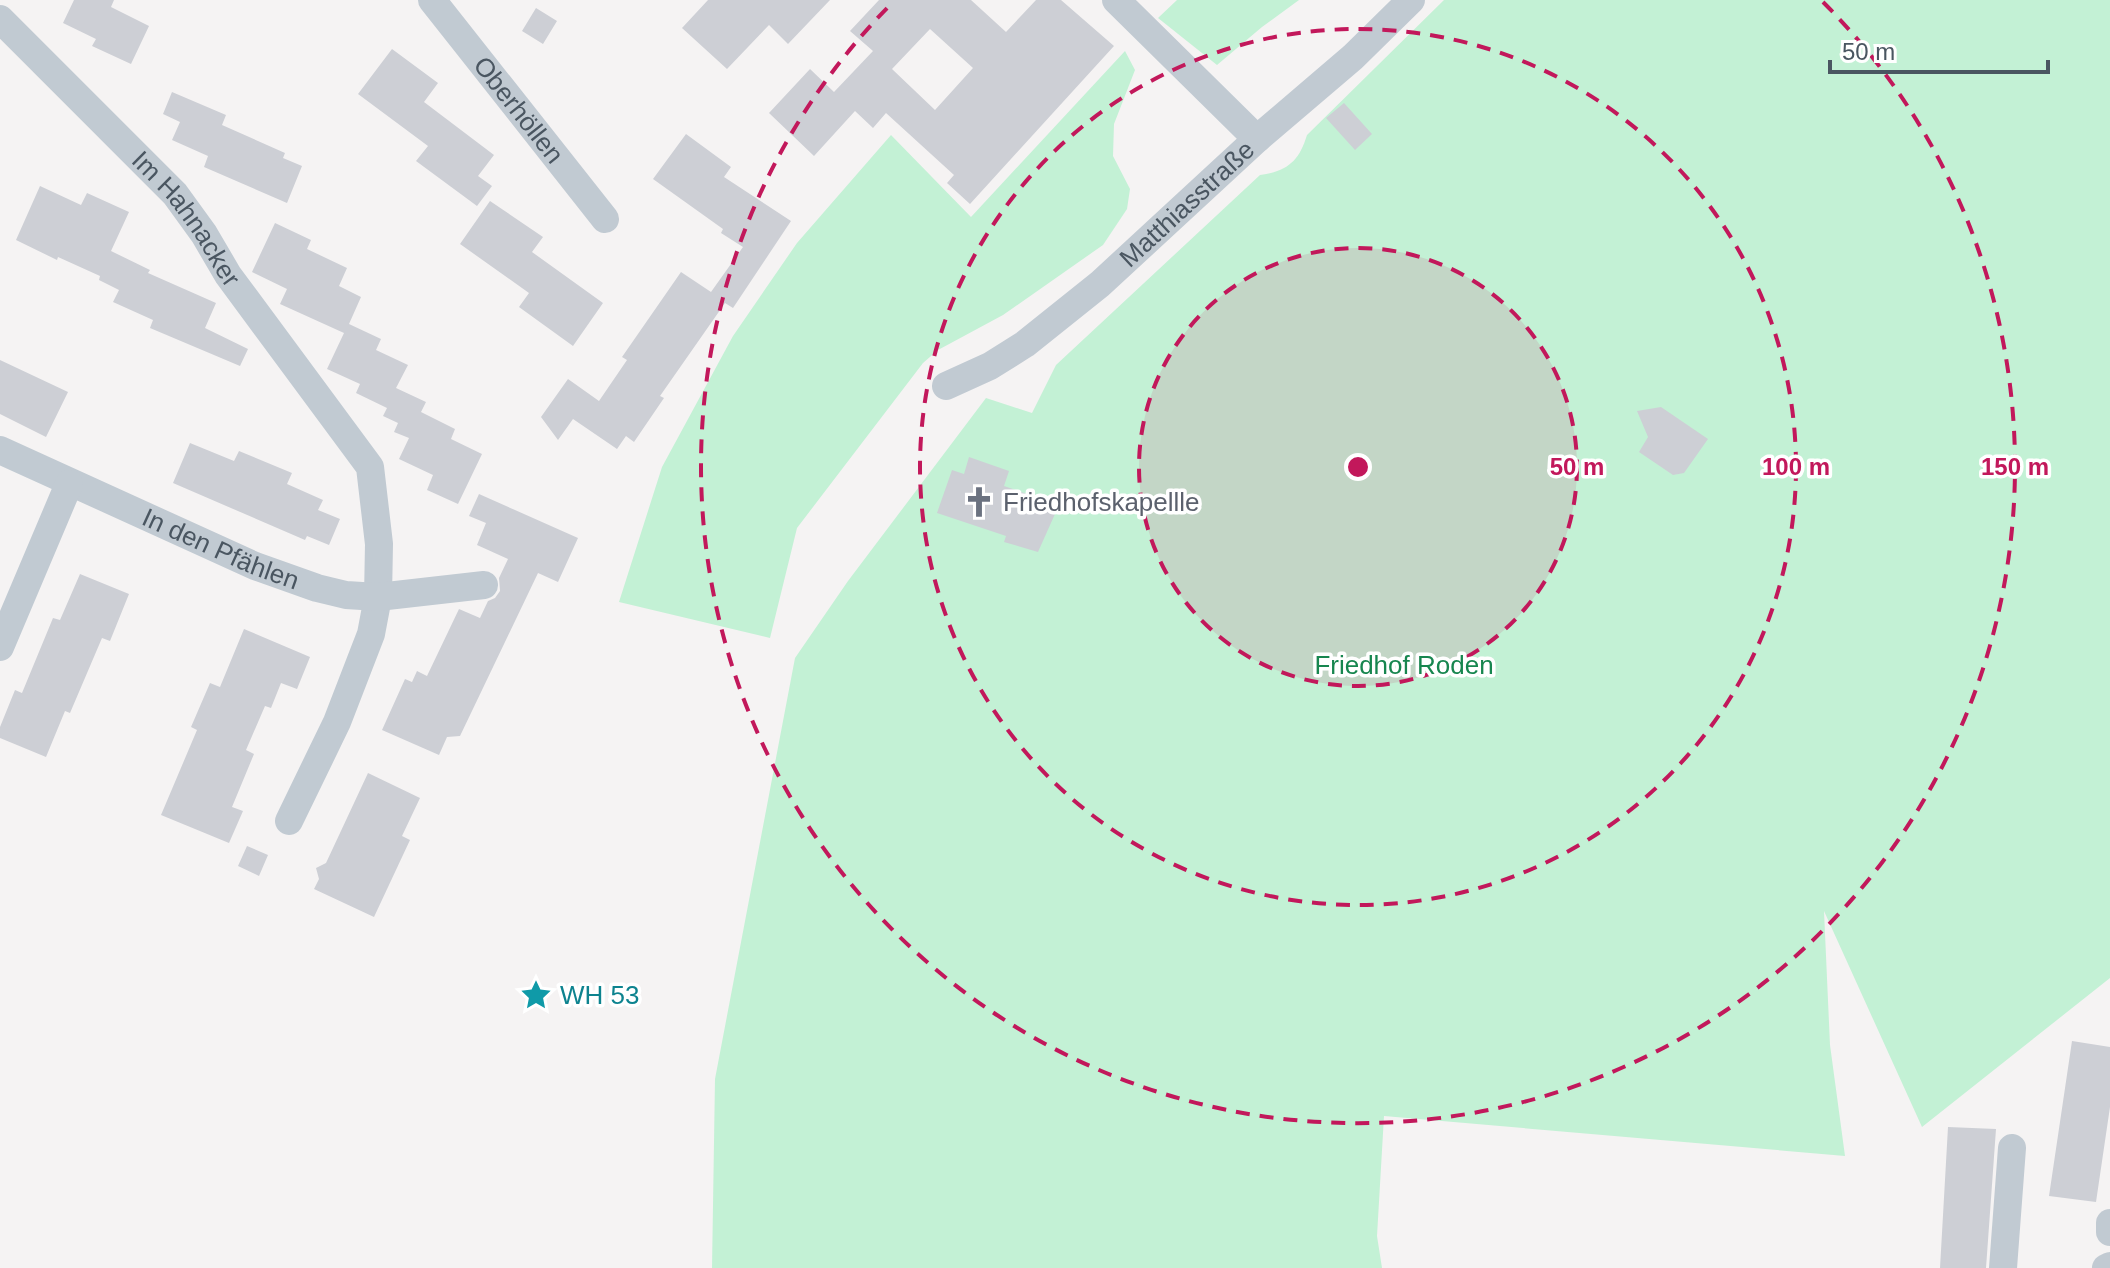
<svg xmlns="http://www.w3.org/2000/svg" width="2110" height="1268" viewBox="0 0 2110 1268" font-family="Arial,sans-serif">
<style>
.green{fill:#c3f1d5}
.building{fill:#cdcfd5;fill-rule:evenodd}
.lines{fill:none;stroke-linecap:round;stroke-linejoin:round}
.minor{stroke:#c1cad2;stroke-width:28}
.ring{fill:none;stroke:#c2185b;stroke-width:4;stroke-dasharray:14 10}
.labels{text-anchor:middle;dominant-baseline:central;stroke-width:7;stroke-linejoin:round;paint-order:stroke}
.street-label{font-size:26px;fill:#4a5661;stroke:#fff}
.worship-label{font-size:26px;fill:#5b616d;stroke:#fff;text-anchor:start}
.park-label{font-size:26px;fill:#17864f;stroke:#fff}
.culture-label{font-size:26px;fill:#0d838f;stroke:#fff;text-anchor:start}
.centre{fill:#c2185b;stroke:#fff;stroke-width:4}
.ring-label{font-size:24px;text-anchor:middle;font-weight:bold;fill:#c2185b;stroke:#fff;stroke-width:7;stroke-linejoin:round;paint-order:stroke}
</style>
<rect width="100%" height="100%" fill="#f5f3f3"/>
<!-- green -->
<path class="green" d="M 1177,0 L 1299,0 L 1262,27 L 1217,65 L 1158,18 Z
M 1444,0 L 2110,0 L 2110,978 L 1922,1127 L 1824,911 L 1830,1045 L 1845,1156 L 1384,1116 L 1377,1236 L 1382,1268 L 712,1268 L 715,1079 L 795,658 L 848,581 L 986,398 L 1032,413 L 1056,365 L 1260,175 C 1288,171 1299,161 1307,135 Z
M 1125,51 L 1135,70 L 1114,124 L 1113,156 L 1130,189 L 1127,209 L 1103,245 L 1003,315 L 938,350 L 923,363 L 797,528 L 770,638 L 619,602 L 662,467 L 733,336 L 797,243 L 891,135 L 971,217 Z"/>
<!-- building -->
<path class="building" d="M 74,0 L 114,0 L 111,7 L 149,26 L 131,64 L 92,46 L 96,39 L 63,23 Z
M 708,0 L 830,0 L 788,44 L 769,25 L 727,69 L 682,28 Z
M 879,0 L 971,0 L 1006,32 L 1036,0 L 1061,0 L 1114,46 L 970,204 L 947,183 L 954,175 L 886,113 L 873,128 L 855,111 L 814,156 L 769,113 L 810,69 L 834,92 L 873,51 L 850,31 ZM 930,29 L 973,68 L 935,110 L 892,69 Z
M 536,8 L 557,21 L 543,44 L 522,31 Z
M 392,49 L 438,83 L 424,102 L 494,155 L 478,176 L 492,186 L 477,206 L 416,161 L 428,146 L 358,94 Z
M 172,92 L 226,115 L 222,125 L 285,153 L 283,158 L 302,166 L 287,203 L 204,167 L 208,156 L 172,140 L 180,122 L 163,114 Z
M 1344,103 L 1372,134 L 1355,150 L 1326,118 Z
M 686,134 L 731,167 L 724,177 L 791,221 L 733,308 L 725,303 L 660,396 L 664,398 L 634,442 L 626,436 L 617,449 L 573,419 L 558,440 L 541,417 L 568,379 L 599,401 L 627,360 L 622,357 L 681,272 L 711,292 L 743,247 L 721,233 L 723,229 L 653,179 Z
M 40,186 L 81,205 L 87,193 L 129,212 L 111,251 L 150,270 L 148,273 L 216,303 L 205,328 L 248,349 L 240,366 L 150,328 L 153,320 L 113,302 L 119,290 L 99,280 L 100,276 L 58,257 L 57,260 L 16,240 Z
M 490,201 L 543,237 L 532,252 L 603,303 L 573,346 L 519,307 L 529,293 L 460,244 Z
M 275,223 L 311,240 L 307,249 L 347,268 L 339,286 L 361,297 L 349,324 L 381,339 L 376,350 L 408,365 L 396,388 L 426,402 L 421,412 L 455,429 L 451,439 L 482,454 L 458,504 L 427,490 L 433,475 L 399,459 L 409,438 L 394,432 L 398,423 L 383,416 L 387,408 L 356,393 L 360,384 L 327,369 L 344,333 L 280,304 L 287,289 L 252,272 Z
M 0,360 L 68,392 L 46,437 L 0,414 Z
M 1661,407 L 1708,439 L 1684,473 L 1673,475 L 1639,452 L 1648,437 L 1637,411 Z
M 190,443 L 234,461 L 239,451 L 292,473 L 287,484 L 323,500 L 318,510 L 340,519 L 329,545 L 307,536 L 305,540 L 173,483 Z
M 969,457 L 1009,471 L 1004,486 L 1059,505 L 1038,552 L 1004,542 L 1006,536 L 937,513 L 952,470 L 964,474 Z
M 479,494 L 578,538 L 558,582 L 538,573 L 460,736 L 447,737 L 439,755 L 382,730 L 405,679 L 412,682 L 417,671 L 427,676 L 459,609 L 480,618 L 488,601 L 495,598 L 500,591 L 499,578 L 508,559 L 477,545 L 486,523 L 469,516 Z
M 80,574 L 129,594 L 110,641 L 102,638 L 70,713 L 65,711 L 46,757 L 0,738 L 0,727 L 15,690 L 22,693 L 53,618 L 60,620 Z
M 244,629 L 310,657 L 297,689 L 281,683 L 271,708 L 265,706 L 246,750 L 254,754 L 232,807 L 243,811 L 229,843 L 161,815 L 197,730 L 191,727 L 210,683 L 220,687 Z
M 368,773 L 420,798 L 402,836 L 410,840 L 374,917 L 314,889 L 319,879 L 316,868 L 326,863 Z
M 247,846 L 268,855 L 259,876 L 238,866 Z
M 2072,1041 L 2110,1047 L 2110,1107 L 2096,1202 L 2049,1196 Z
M 1948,1127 L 1996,1129 L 1986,1268 L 1940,1268 Z"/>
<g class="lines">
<!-- minor -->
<g class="minor">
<path id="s1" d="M 432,0 L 605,219"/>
<path d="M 1116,0 L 1257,139"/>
<path id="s2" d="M 0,19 L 175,194 L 204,234 L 228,275 L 370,467 L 379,544 L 378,597 L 371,634 L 337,722 L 289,821"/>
<path id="s3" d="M 946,386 L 990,366 L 1025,344 L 1100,284 L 1257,139 L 1353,57 L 1411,0"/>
<path id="s4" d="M 0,450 L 255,566 L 317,588 L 346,595 L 378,597 L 484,585"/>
<path d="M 0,647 L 69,484"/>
<path d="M 2110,1223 L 2110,1232"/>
<path d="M 2003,1268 L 2012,1148"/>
<path d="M 2106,1268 L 2110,1266"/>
</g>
</g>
<!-- distance rings -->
<circle cx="1358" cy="467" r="219" fill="#c2185b" fill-opacity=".12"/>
<g class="ring">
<circle cx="1358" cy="467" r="219"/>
<circle cx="1358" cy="467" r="438"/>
<path d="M1823 2A657 657 0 1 1 893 2"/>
</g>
<!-- icons -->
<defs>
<symbol id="church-bare" viewBox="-9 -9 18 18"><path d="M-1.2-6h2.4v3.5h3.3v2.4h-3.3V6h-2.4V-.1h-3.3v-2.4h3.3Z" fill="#6b7280" stroke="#fff" stroke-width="2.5" paint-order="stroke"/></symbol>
<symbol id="sight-bare" viewBox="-9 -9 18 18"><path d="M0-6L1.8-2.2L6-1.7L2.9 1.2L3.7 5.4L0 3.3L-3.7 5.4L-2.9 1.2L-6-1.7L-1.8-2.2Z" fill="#0f9aa8" stroke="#fff" stroke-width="2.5" paint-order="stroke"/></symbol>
</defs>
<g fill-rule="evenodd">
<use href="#church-bare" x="957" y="480" width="44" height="44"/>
<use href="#sight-bare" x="514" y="973" width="44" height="44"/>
</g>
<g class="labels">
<!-- street labels -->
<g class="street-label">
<text stroke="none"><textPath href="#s1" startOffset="140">Oberhöllen</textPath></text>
<text stroke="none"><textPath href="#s3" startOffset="304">Matthiasstraße</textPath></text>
<text stroke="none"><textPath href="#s2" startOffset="274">Im Hahnacker</textPath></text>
<text stroke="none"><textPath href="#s4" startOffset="242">In den Pfählen</textPath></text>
</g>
<!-- worship labels -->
<g class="worship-label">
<text x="1003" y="502">Friedhofskapellle</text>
</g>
<!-- park labels -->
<g class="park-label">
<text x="1404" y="665">Friedhof Roden</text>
</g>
<!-- culture labels -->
<g class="culture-label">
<text x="560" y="995">WH 53</text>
</g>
</g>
<circle cx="1358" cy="467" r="12" class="centre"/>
<g class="ring-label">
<text x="1577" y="475">50 m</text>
<text x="1796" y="475">100 m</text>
<text x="2015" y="475">150 m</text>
</g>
<!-- scale -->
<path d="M1830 60v12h218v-12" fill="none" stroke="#4a5661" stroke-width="4"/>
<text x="1842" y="60" font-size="24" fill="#4a5661" stroke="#ffffff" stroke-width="6" paint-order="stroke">50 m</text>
</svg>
